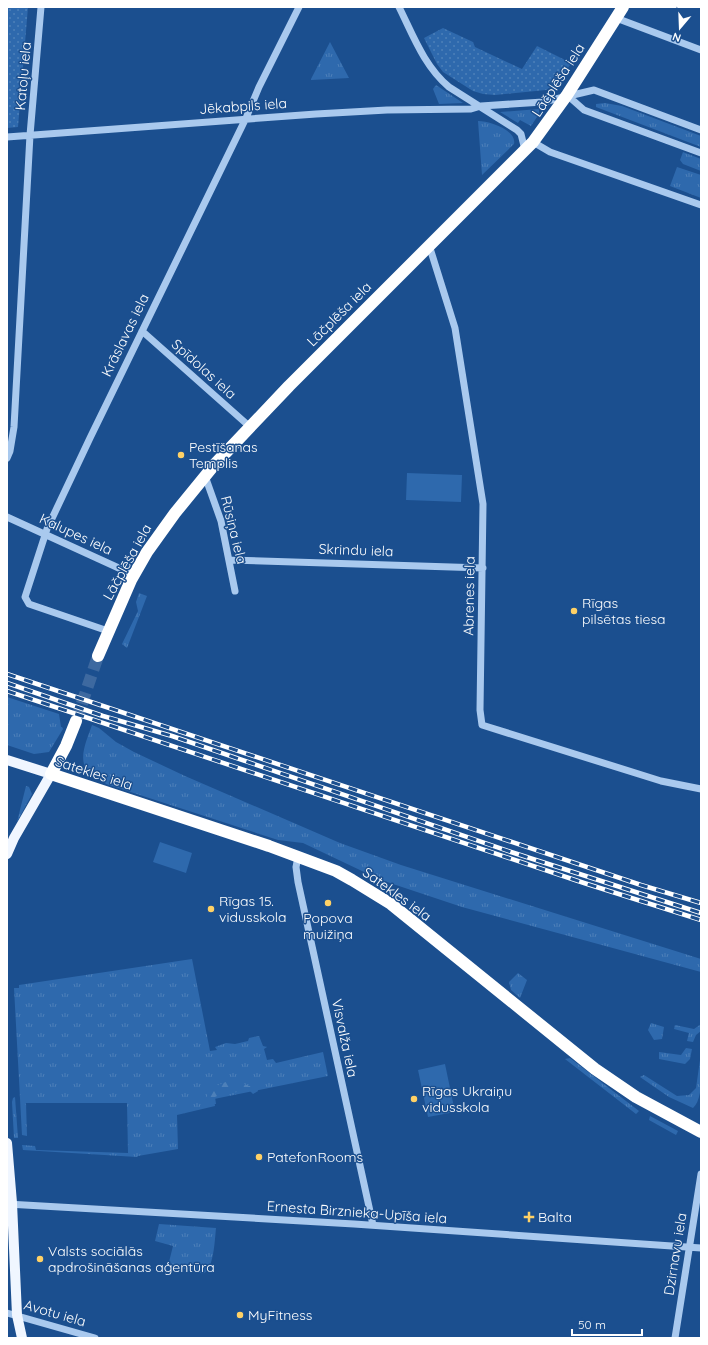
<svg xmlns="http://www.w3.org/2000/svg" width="708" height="1345" viewBox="0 0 708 1345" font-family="Quicksand,sans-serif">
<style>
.grass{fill:url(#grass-tufts)}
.forest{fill:url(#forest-firs)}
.park{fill:url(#park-dots)}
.pitch{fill:#2e69ad}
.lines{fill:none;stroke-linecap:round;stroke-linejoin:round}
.highway-tunnel{stroke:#3d69a0;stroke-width:12;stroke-dasharray:12 6;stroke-linecap:butt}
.minor{stroke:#a9c9ee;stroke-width:7}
.major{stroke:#f0f6ff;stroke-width:10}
.highway{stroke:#fff;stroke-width:12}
.rail-casing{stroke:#fff;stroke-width:4.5}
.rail{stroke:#1b4f8f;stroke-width:3;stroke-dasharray:9;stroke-linecap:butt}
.poi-dot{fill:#ffd166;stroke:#1b4f8f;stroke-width:1.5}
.labels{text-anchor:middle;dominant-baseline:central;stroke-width:3;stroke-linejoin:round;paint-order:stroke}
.street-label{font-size:14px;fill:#fff;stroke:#1b4f8f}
.poi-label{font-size:14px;fill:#fff;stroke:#1b4f8f;text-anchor:start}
</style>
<defs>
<pattern id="grass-tufts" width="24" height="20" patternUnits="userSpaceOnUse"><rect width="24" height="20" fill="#2e69ad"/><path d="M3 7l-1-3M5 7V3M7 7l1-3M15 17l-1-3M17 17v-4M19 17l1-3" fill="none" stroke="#4d80b9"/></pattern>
<pattern id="forest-firs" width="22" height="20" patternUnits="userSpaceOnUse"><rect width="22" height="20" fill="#2e69ad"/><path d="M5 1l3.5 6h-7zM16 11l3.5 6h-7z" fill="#4d80b9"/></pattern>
<pattern id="park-dots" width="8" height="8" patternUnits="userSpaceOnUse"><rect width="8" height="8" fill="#2e69ad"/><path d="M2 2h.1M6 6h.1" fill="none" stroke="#4d80b9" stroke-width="1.8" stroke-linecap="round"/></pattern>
</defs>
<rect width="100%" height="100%" fill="#1b4f8f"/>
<!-- grass -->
<path class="grass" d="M 330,42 L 349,78 L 311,80 L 311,79 Z
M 436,85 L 463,103 L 439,104 L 433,89 Z
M 605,103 L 622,106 L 701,136 L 701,147 L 596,107 L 596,104 Z
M 539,109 L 539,114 L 531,126 L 520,120 L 518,123 L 500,112 Z
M 478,121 C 489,121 517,130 514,144 L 482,175 Z
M 683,152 L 701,159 L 701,171 L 683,164 L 680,160 Z
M 677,167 L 701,175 L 701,198 L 670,186 Z
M 139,593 L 147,596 L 127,648 L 122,644 L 138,611 L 136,602 Z
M 7,697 L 59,714 L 61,727 L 62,727 L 63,729 L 49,752 L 34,754 L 7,745 Z
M 92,725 L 99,728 L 116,742 L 134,752 L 185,776 L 340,843 L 401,865 L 701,959 L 701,972 L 462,907 L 381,880 L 303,843 L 278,840 L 106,784 C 101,778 95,779 90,774 C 76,761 87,740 92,725 Z
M 26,786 L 29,787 L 32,794 L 17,822 Z
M 192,959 L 210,1051 L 217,1050 L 215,1047 L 226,1043 L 235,1044 L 248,1041 L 249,1038 L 259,1036 L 263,1046 L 267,1047 L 264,1049 L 267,1060 L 273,1059 L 276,1063 L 323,1052 L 328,1076 L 214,1099 L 215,1106 L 177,1115 L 178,1149 L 138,1156 L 137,1157 L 23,1150 L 22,1145 L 35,1146 L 36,1150 L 128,1153 L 127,1103 L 26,1103 L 27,1136 L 22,1135 L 14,988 L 19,988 L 19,985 Z
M 518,973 L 527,980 L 520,998 L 511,990 L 509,982 Z
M 651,1023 L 664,1027 L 662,1039 L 654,1040 L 648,1030 Z
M 701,1024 L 701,1031 L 696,1035 L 693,1042 L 687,1041 L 689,1033 L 674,1029 L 675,1025 L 694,1029 Z
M 686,1048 L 692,1049 L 690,1059 L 685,1064 L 659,1059 L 659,1052 L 681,1055 Z
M 701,1053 C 701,1066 704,1099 693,1108 L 669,1097 L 640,1077 L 644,1075 L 677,1096 L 689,1095 L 696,1088 Z
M 570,1058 L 639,1111 L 636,1114 L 565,1059 Z
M 15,1097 L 18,1138 L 14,1138 L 12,1102 L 13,1098 Z
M 650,1116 L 678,1131 L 676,1135 L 649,1120 Z
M 159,1224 L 216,1228 C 215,1237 214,1269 204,1273 C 200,1274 193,1271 189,1270 C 180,1268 174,1268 169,1262 L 173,1246 L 155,1241 Z"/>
<!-- forest -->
<path class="forest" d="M 228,1081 L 234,1089 L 239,1088 L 242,1083 L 249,1086 L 256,1085 L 258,1091 L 253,1094 L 249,1090 L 219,1095 L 215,1097 L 216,1104 L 211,1104 L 211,1100 L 207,1097 L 208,1087 L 214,1087 Z"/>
<!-- park -->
<path class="park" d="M 7,7 L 28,7 L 18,127 L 7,128 Z
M 443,28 L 473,42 L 475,47 L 522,69 L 537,46 L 571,63 L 560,81 L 546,90 L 495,95 L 483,94 L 473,91 L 443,72 L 437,64 L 424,38 Z"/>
<!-- pitch -->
<path class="pitch" d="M 407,473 L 462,475 L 461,502 L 406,500 Z
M 160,842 L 192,853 L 186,873 L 153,862 Z
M 445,1064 L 455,1112 L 428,1117 L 418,1070 Z"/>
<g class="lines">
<!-- highway-tunnel -->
<path class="highway-tunnel" d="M 76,721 L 98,656"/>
<!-- minor -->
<path class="minor" d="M 399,7 C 413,35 424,66 449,87 L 517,130 L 521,134 L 525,150
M 616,18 L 701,50
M 567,95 L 584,110 L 701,153
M 7,137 L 316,114 L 387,110 L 471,109 L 481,106 L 543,102 L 594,90 L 701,130
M 533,142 L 550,152 L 701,205
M 429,245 L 455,328 L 483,504 L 480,710 L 482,725 L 661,781 L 701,789
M 142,331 L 249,426
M 7,458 L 10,451 L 14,427 L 30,135 L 41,7
M 205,476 L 221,521 L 235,591
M 7,517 L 134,575
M 229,560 L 483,568
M 108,631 L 29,604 L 25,597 L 47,529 L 90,438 L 246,118 L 259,87 L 299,7
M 298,857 L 296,867 L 298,882 L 373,1225
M 7,1204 L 354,1224 L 701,1248
M 7,1313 L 95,1338
M 675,1338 L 701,1174"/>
<!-- major -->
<path class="major" d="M 7,760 L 51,774 L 14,838 L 7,854
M 7,1143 L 12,1203 L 17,1315 L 22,1338"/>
<!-- highway -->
<path class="highway" d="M 98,656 L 131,580 L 147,552 L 175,513 L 215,464 L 289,386 L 533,142 L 567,95 L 623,7
M 76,721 L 66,746 L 51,774 L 269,846 L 336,871 L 352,880 L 391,904 L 595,1069 L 636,1097 L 701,1132"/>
<defs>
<path id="rail" d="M 7,674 L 641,885 L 701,903
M 7,683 L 103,716 L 172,736 L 511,852 L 701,913
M 7,691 L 584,883 L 701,920"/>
</defs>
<!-- rail casing -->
<use href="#rail" class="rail-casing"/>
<!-- rail -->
<use href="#rail" class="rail"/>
</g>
<!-- markers -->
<g class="poi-dot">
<circle cx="181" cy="455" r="4"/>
<circle cx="574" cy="611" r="4"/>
<circle cx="328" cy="903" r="4"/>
<circle cx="211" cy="909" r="4"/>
<circle cx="414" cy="1099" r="4"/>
<circle cx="259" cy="1157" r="4"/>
<path d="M527 1211h4v4h4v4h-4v4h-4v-4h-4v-4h4z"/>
<circle cx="40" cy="1259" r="4"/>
<circle cx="240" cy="1315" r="4"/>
</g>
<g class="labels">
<!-- street labels -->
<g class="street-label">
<text transform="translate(23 76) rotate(-85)">Katoļu iela</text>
<text transform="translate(558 80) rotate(-57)">Lāčplēša iela</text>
<text transform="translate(243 106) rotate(-4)">Jēkabpils iela</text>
<text transform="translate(339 314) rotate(-45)">Lāčplēša iela</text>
<text transform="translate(125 335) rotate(-64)">Krāslavas iela</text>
<text transform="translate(204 369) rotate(42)">Spīdolas iela</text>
<text transform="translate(234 530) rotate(76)">Rūsiņa iela</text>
<text transform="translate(76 534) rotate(25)">Kalupes iela</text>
<text transform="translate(356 550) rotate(2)">Skrindu iela</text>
<text transform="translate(127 562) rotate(-61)">Lāčplēša iela</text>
<text transform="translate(469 596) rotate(-89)">Abrenes iela</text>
<text transform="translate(94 773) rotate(18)">Satekles iela</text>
<text transform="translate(397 894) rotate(36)">Satekles iela</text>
<text transform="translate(345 1038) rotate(78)">Visvalža iela</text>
<text transform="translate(357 1212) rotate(4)">Ernesta Birznieka-Upīša iela</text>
<text transform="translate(675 1254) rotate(-81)">Dzirnavu iela</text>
<text transform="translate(55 1313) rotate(16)">Avotu iela</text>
</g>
<!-- poi labels -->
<g class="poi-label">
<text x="189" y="447">Pestīšanas<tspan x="189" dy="16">Templis</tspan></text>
<text x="582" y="603">Rīgas<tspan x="582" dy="16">pilsētas tiesa</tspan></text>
<text x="219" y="901">Rīgas 15.<tspan x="219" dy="16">vidusskola</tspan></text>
<text x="328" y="918" text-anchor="middle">Popova<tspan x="328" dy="16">muižiņa</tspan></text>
<text x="422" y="1091">Rīgas Ukraiņu<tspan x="422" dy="16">vidusskola</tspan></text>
<text x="267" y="1157">PatefonRooms</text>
<text x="538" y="1217">Balta</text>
<text x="48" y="1251">Valsts sociālās<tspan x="48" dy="16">apdrošināšanas aģentūra</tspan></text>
<text x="248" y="1315">MyFitness</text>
</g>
</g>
<!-- border -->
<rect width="708" height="1345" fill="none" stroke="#ffffff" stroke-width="16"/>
<!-- north arrow -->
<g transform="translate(680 28) rotate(199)" stroke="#1b4f8f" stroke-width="3" paint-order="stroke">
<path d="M0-3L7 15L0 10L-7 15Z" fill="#ffffff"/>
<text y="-6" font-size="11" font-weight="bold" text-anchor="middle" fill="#ffffff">N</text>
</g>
<!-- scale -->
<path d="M572 1329v6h70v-6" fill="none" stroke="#ffffff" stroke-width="2"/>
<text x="578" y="1329" font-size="12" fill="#ffffff" stroke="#1b4f8f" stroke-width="3" paint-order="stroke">50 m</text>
</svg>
